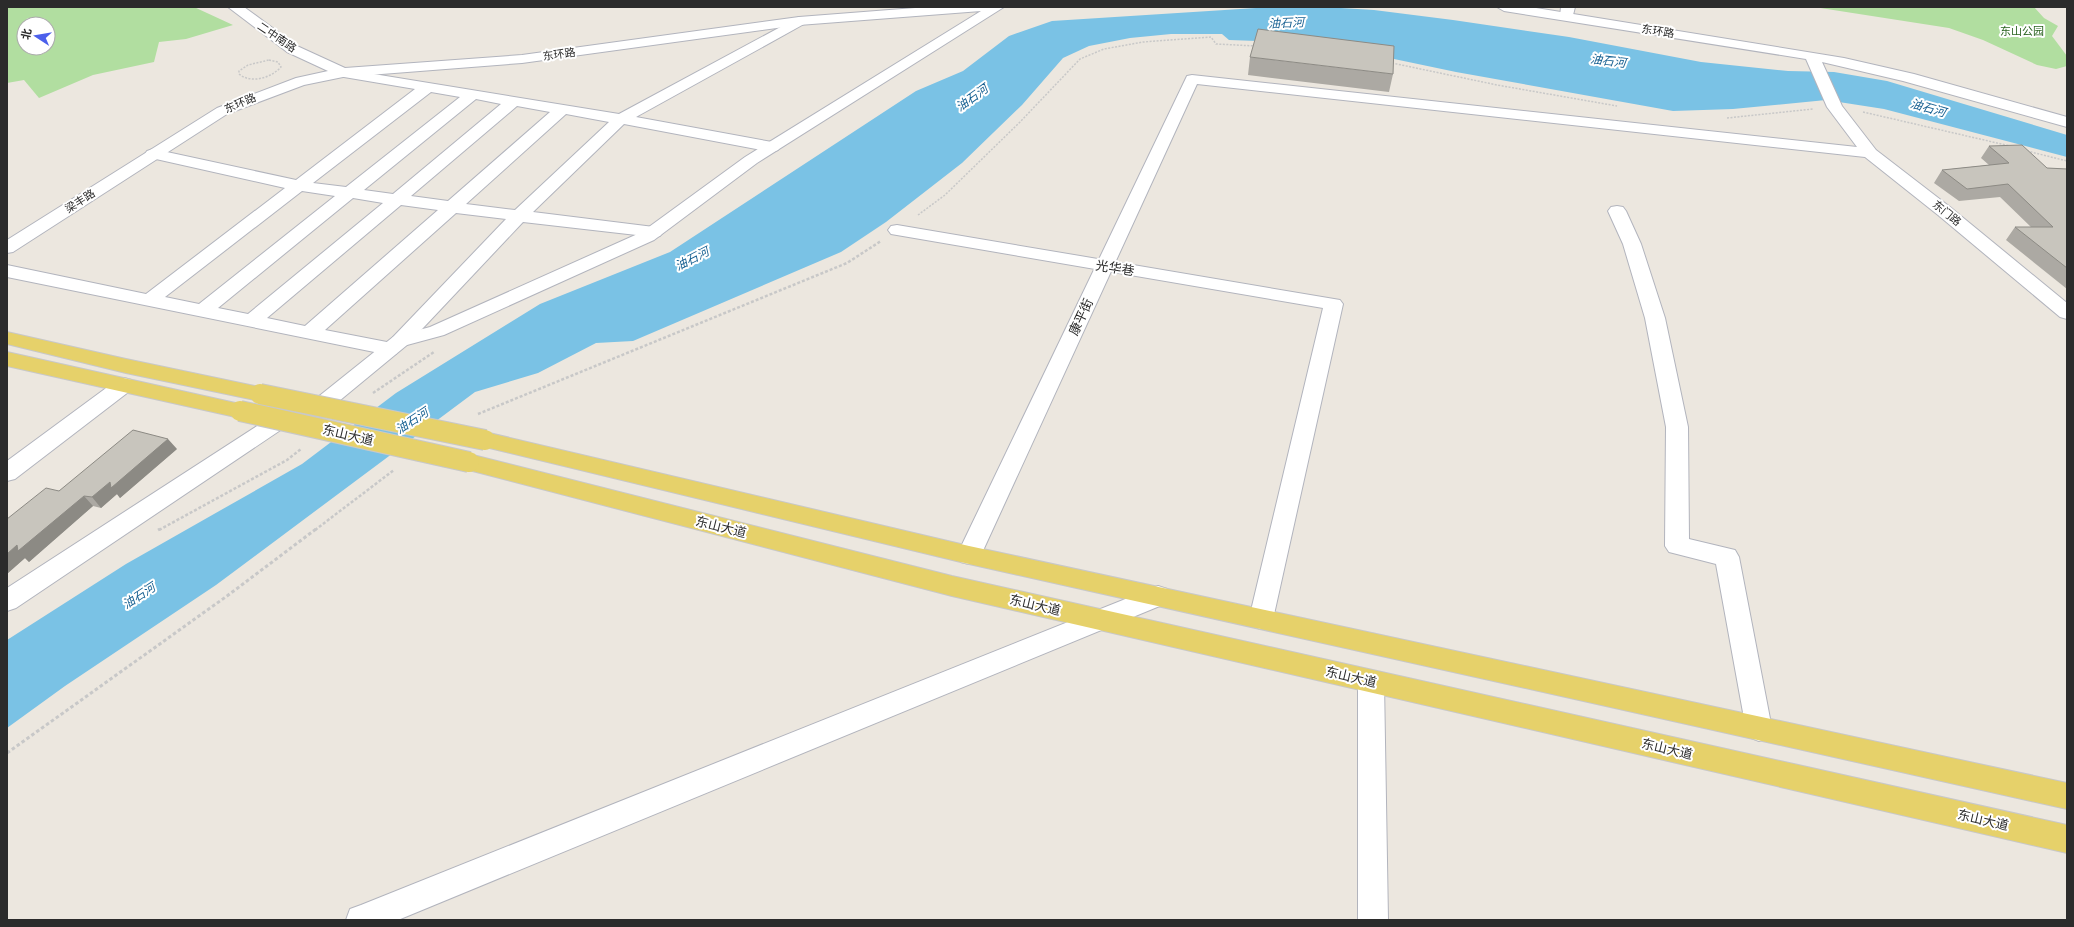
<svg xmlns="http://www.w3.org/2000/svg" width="2074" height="927" viewBox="0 0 2074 927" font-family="'Public Sans','Noto Sans SC',sans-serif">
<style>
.green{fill:#b1dea0;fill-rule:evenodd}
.water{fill:#7ac2e5}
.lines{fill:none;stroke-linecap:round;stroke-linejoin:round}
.minor-casing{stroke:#b2b4bd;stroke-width:2}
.tertiary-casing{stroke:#b2b4bd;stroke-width:2}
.secondary-casing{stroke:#b2b4bd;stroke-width:2}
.primary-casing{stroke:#c8c8c8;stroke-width:2}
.path-far2{stroke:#c8c8c8;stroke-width:1.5;stroke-dasharray:2 1.5;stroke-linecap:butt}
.path-far1{stroke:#c8c8c8;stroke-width:2.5;stroke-dasharray:3 2;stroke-linecap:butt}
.path{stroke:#c8c8c8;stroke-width:3;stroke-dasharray:3.5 2.5;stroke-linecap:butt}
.minor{fill:#fff;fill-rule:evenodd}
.tertiary{fill:#fff;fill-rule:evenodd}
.secondary{fill:#fff;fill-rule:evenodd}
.primary{fill:#e6d16a;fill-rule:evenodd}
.primary-bridge-casing{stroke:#c8c8c8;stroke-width:22;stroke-linecap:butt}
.primary-bridge{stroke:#e6d16a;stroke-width:20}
.wall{fill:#aca9a3}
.shaded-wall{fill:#8c8a84}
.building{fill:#c8c5bd;stroke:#8c8a84}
.labels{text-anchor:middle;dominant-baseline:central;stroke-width:4;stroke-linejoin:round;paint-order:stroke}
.far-street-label{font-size:11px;fill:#2b2b2b;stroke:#fff}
.far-park-label{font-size:11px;fill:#2a6320;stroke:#fff}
.far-water-label{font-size:12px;font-style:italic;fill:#186192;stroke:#fff}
.street-label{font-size:13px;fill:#2b2b2b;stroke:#fff}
</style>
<rect width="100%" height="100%" fill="#ece7df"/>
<!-- green -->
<path class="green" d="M 7,7 L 194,7 L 233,25 L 186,39 L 159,42 L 154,62 L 93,75 L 39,98 L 24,80 L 7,83 ZM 24,24 L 48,24 L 48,48 L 24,48 Z
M 1814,7 L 2034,7 L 2044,18 L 2058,26 L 2052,36 L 2067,56 L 2067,66 L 2056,69 L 2037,65 L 1983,40 L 1949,28 Z"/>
<!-- water -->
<path class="water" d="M 1324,7 L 1374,10 L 1453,20 L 1569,37 L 1701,62 L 1788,71 L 1834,72 L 1887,81 L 2067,135 L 2067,157 L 1884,109 L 1826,100 L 1733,109 L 1673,111 L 1456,72 L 1356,51 L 1290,42 L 1229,40 L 1222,34 L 1171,34 L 1130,38 L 1089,46 L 1063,58 L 1022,105 L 962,163 L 886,222 L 841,252 L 633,341 L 596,343 L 538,373 L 475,392 L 216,585 L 65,686 L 7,728 L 7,640 L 126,564 L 302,464 L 396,393 L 540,304 L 670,252 L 916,91 L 963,71 L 1009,36 L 1052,21 L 1256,8 Z"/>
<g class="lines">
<defs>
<path id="minor" d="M 1561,7 L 1575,7 L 1572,19 L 1562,19 L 1560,16 Z
M 799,17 L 804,18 L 806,21 L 804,24 L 636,117 L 772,142 L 778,144 L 780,147 L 778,150 L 772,152 L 624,124 L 533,212 L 654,227 L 660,228 L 663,232 L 660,236 L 654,237 L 523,222 L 407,345 L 397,347 L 399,349 L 396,354 L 389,355 L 7,277 L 7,265 L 146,294 L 285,188 L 147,157 L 145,154 L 147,151 L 153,149 L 296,180 L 415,89 L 338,76 L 336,73 L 338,70 L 343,69 L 619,114 ZM 431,92 L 460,97 L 346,187 L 313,183 ZM 476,99 L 501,104 L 393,194 L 364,190 ZM 517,106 L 550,112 L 448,201 L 411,196 ZM 566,114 L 609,122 L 515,210 L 466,204 ZM 302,191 L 335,196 L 199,304 L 165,297 ZM 353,198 L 383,203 L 248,314 L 218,308 ZM 401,205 L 438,210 L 305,326 L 267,318 ZM 456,213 L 506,219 L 393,337 L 390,341 L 392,343 L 325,330 Z
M 1617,206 L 1623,207 L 1626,211 L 1641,244 L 1665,318 L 1688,427 L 1689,539 L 1735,550 L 1739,557 L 1772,729 L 1769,737 L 1759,741 L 1749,737 L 1746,729 L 1716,564 L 1669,552 L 1665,546 L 1666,427 L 1645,318 L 1623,244 L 1608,211 L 1611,207 Z
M 897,225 L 1340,300 L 1343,304 L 1273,619 L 1270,626 L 1261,629 L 1252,626 L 1249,619 L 1323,308 L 891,234 L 888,230 L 891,226 Z
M 124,378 L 131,380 L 134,385 L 131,390 L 15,479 L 7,481 L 7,461 L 117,380 Z"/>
<path id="tertiary" d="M 228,7 L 244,7 L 297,46 L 345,68 L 522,55 L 799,17 L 928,7 L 1004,7 L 757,163 L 654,240 L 444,335 L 407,345 L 327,411 L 320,413 L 313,411 L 310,406 L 313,401 L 393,337 L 430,327 L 642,232 L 745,157 L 981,11 L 799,25 L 522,63 L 343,77 L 304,85 L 227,114 L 13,252 L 7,253 L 7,240 L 217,108 L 296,78 L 328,71 L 287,52 Z
M 1497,7 L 1530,7 L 1844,58 L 1914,74 L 2067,117 L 2067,127 L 1903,81 L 1822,62 L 1842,106 L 1876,150 L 1950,207 L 2067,303 L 2067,319 L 2060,317 L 1938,215 L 1865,157 L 1197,84 L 981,555 L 977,562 L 969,564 L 961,562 L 957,555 L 1187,76 L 1192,75 L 1857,147 L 1827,107 L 1806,59 L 1504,11 Z
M 281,413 L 288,415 L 292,420 L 288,425 L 16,608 L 7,611 L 7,588 L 274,415 Z
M 1371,671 L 1380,674 L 1384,682 L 1388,920 L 1358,920 L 1358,682 L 1362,674 Z"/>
<path id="secondary" d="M 1158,586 L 1167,589 L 1170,596 L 1167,603 L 398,920 L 346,920 L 350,909 L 361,905 Z"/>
<path id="primary" d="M 7,332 L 126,359 L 260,387 L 267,389 L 270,394 L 267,399 L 260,401 L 126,373 L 7,344 Z
M 7,352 L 240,404 L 247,406 L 251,411 L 247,416 L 240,418 L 7,366 Z
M 485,432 L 969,546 L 2067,783 L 2067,809 L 969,564 L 477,445 L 474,440 L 477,435 Z
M 469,454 L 952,576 L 2067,825 L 2067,853 L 952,596 L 461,468 L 458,462 L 461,456 Z"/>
</defs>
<!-- minor casing -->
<use href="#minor" class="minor-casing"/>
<!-- tertiary casing -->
<use href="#tertiary" class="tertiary-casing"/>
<!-- secondary casing -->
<use href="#secondary" class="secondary-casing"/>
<!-- primary casing -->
<use href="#primary" class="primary-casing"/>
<!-- path-far2 -->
<path class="path-far2" d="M 269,60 L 278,62 L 281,67 C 271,78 251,84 239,74 L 239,71 L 248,65 Z
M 1392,63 L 1497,85 L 1617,106
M 1863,112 L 2010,146
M 1727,118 L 1813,109
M 2027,151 L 2067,161
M 918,215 L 945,195 L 1020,122 L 1080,59 L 1104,49 L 1143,42 L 1211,37 L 1216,44 L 1256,46"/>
<!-- path-far1 -->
<path class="path-far1" d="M 373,393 L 434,352
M 478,414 L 847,263 L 881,241
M 159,530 L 287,460 L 301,449
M 315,530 L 394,470"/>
<!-- path -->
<path class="path" d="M 158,530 L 160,529
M 7,753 L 227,596 L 316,529"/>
<!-- minor -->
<use href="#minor" class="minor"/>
<!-- tertiary -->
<use href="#tertiary" class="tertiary"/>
<!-- secondary -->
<use href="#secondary" class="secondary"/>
<!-- primary -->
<use href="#primary" class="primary"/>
<defs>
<path id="primary-bridge" d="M 260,394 L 485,440
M 240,411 L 469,462"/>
</defs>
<!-- primary-bridge casing -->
<use href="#primary-bridge" class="primary-bridge-casing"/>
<!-- primary-bridge -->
<use href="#primary-bridge" class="primary-bridge"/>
</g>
<!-- wall -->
<path class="wall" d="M 1250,57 L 1393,74 L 1389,92 L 1248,75 Z
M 1989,146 L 2047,168 L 2067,169 L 2067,289 L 2006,240 L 2015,227 L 2031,227 L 2000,197 L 1959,201 L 1934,183 L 1942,170 L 1989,165 L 1981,158 Z
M 177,449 L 120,498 L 117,494 L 101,508 L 93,506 L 29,562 L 25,558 L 8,573 L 7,572 L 7,519 L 59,491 Z"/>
<!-- shaded-wall -->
<path class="shaded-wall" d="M 168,439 L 177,449 L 120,498 L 117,494 L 101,508 L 92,497 L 110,482 Z
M 84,496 L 93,506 L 29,562 L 25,558 L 8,573 L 7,572 L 7,554 L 17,545 Z"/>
<!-- building -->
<path class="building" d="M 1258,29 L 1394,46 L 1393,74 L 1250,57 Z
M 2022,145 L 2047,168 L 2067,169 L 2067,268 L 2015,227 L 2053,227 L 2008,184 L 1967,189 L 1942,170 L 2009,163 L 1989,146 Z
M 133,430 L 168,439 L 111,488 L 110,482 L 92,497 L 84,496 L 18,551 L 17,545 L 7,554 L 7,519 L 46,488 L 59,491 Z"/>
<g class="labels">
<!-- far-street labels -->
<g class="far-street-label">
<text transform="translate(1658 31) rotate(9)">东环路</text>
<text transform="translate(277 37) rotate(34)">二中南路</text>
<text transform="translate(559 54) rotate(-8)">东环路</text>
<text transform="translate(240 103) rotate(-23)">东环路</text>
<text transform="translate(80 201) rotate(-33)">梁丰路</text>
<text transform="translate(1947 213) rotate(39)">东门路</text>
</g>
<!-- far-park labels -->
<g class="far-park-label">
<text x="2022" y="31">东山公园</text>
</g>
<!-- far-water labels -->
<g class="far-water-label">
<text transform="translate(1286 23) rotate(-2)">油石河</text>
<text transform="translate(1608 61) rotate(7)">油石河</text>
<text transform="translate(972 98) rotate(-36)">油石河</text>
<text transform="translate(1928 108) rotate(16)">油石河</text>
<text transform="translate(692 259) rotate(-27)">油石河</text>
<text transform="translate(412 421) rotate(-33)">油石河</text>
<text transform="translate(139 596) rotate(-33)">油石河</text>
</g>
<!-- street labels -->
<g class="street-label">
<text transform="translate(1115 268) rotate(9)">光华巷</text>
<text transform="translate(1081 317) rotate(-65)">康平街</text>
<text transform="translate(348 435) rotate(13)">东山大道</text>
<text transform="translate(721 527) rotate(14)">东山大道</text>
<text transform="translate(1035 605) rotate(13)">东山大道</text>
<text transform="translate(1351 677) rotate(13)">东山大道</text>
<text transform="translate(1667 749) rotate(13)">东山大道</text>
<text transform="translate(1983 820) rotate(13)">东山大道</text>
</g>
</g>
<!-- border -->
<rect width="2074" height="927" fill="none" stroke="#2b2b2b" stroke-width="16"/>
<!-- north arrow -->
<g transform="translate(36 36) rotate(282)"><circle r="19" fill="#ffffff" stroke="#aaaaaa"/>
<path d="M0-3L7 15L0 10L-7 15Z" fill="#4c60eb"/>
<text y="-6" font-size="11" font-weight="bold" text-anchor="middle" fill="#2b2b2b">北</text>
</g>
</svg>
